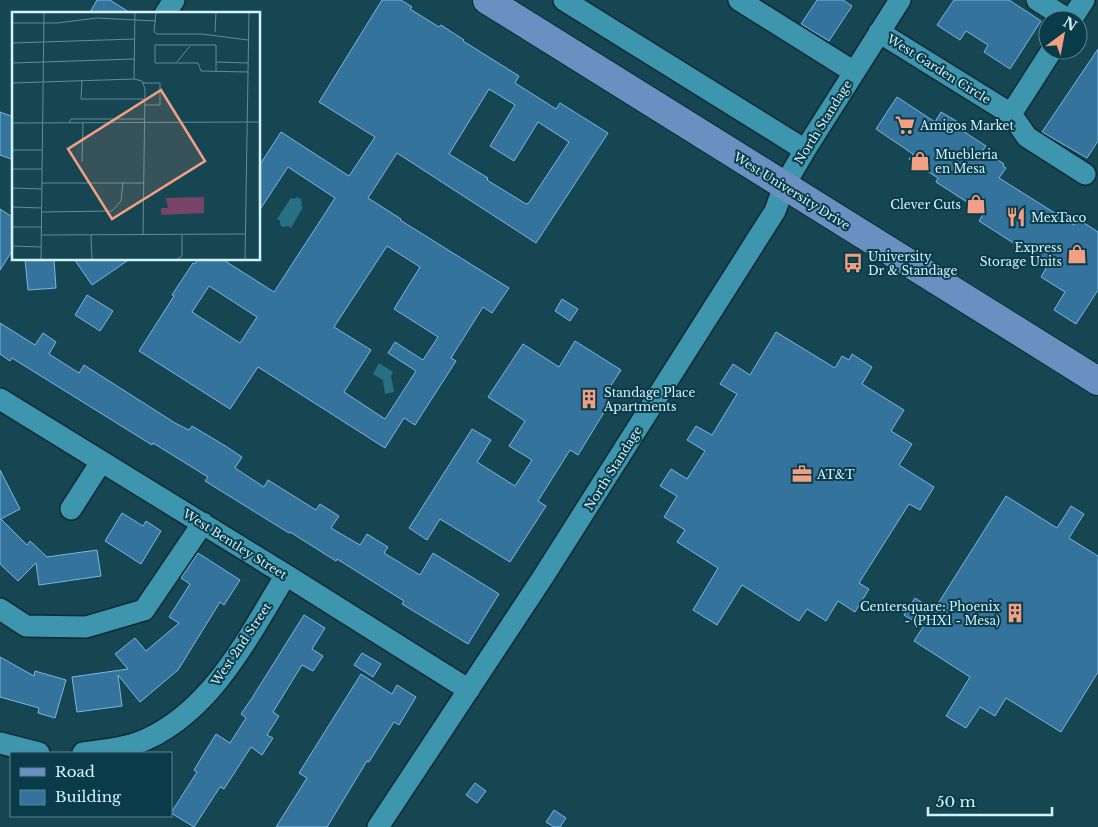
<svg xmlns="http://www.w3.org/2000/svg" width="1098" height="827" viewBox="0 0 1098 827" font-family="'Libre Baskerville',serif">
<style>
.water{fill:#287084}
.building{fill:#34749c;stroke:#77b7e2;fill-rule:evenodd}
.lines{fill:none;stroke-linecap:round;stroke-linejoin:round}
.minor-casing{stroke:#0f2a32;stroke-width:24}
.major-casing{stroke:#0f2a32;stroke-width:30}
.minor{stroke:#3e96ae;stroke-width:21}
.major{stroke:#6990c0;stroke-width:28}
.labels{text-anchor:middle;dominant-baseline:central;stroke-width:4;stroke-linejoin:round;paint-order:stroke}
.street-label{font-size:12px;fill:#d3f3fe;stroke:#0a3b48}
.poi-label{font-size:12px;fill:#d3f3fe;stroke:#0a3b48;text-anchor:start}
.inset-road{fill:none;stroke:#628b97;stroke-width:1}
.view{fill:#f39f83;fill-opacity:0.15;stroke:#f39f83;stroke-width:2.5}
.inset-edge{fill:none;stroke:#d3f3fe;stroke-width:2.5}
</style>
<rect width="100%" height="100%" fill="#174653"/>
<!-- water -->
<path class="water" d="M 297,197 L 301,199 L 302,203 L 301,205 L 303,207 L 291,228 L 288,226 L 282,227 L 280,224 L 280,221 L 277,219 L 291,198 L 294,199 Z
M 379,363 L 393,372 L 391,376 L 394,392 L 385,394 L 383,380 L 373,374 Z"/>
<!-- building -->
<path class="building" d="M 97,0 L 110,0 L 132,14 L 89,14 Z
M 382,0 L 401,0 L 412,7 L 410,9 L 439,27 L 441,25 L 464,40 L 463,41 L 519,76 L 515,83 L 556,109 L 560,103 L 608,133 L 536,243 L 397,153 L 368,198 L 401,219 L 400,220 L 509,288 L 492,313 L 483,307 L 451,358 L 456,361 L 415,425 L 404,418 L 385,448 L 258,367 L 230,409 L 139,351 L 174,296 L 172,295 L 193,263 L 195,264 L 198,259 L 222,259 L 274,292 L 335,198 L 288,167 L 259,211 L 259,166 L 281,132 L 349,176 L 375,137 L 319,102 ZM 489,89 L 515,105 L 490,146 L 514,161 L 538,122 L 569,142 L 528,204 L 527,203 L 526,204 L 487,180 L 488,178 L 449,154 ZM 387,246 L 420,267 L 394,309 L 438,337 L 423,360 L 395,342 L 388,353 L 416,371 L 385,419 L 344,392 L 371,350 L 334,327 ZM 209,286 L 257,317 L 240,343 L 192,312 Z
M 817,0 L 843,0 L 852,6 L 829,41 L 801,24 Z
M 954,0 L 1009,0 L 1041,21 L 1010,69 L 984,52 L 988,45 L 966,31 L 960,40 L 937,25 Z
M 1098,49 L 1098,141 L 1087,158 L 1042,132 Z
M 897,97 L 935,122 L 941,112 L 958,122 L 955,126 L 986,146 L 983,150 L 1004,164 L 1003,166 L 1006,168 L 999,178 L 1074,225 L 1078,219 L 1098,232 L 1098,290 L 1076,324 L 1054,310 L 1065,292 L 1041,277 L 1048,265 L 979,221 L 984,213 L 936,182 L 938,178 L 909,159 L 913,154 L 876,129 Z
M 0,112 L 14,117 L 14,160 L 0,155 Z
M 0,209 L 14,218 L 14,248 L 0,270 Z
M 25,259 L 54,259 L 56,288 L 28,290 Z
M 74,259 L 130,259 L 92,285 Z
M 87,295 L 113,311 L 100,331 L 75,315 Z
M 562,299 L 578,309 L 570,321 L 555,311 Z
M 0,323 L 35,345 L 43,333 L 56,342 L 49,354 L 79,373 L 84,365 L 175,423 L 189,430 L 192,426 L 227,447 L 242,457 L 235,468 L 264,487 L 268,480 L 316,510 L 320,504 L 339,516 L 331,528 L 360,545 L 367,534 L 388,547 L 384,553 L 420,575 L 433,553 L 499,594 L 468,644 L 402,604 L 404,601 L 337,559 L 336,561 L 290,532 L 289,533 L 205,481 L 208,477 L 153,443 L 152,445 L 12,358 L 10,361 L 0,354 Z
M 776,332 L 835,368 L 842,356 L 849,360 L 852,354 L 872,367 L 862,384 L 904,410 L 891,431 L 912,444 L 899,465 L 934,487 L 920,510 L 909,504 L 859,583 L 869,589 L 855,612 L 838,601 L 826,621 L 807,609 L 799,621 L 742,585 L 717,625 L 693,610 L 718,568 L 677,542 L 685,530 L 664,517 L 677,496 L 660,486 L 671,469 L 687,479 L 705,451 L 687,440 L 696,426 L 712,435 L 737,394 L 720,384 L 733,364 L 750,375 Z
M 575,341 L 621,370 L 604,396 L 611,401 L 578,455 L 570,450 L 538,501 L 546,506 L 510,562 L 440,519 L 427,540 L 409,528 L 472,429 L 491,440 L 477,462 L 515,486 L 532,460 L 509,446 L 525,421 L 488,397 L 523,344 L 559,367 Z
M 0,470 L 20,509 L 1,519 L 27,545 L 30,541 L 47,557 L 97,550 L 101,576 L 39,585 L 36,563 L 18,581 L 0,564 Z
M 1006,496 L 1057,528 L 1071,506 L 1084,514 L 1069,538 L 1098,556 L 1098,672 L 1061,732 L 1006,698 L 995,716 L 980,707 L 966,728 L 946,716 L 970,677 L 914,641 L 923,627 L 904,615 L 915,598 L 934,610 Z
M 122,513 L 143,526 L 146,521 L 161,531 L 141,564 L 105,541 Z
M 198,553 L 240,580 L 224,605 L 220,602 L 178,670 L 140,702 L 118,675 L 122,706 L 77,712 L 72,677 L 128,669 L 115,654 L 135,638 L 146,651 L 179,623 L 169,617 L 190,584 L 181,578 Z
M 304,615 L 325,628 L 312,649 L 323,656 L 313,671 L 302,665 L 273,712 L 279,716 L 267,735 L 273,738 L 262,755 L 251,747 L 224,789 L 220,787 L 194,827 L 171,813 L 197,772 L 194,770 L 216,734 L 230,743 L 246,718 L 241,714 L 252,698 Z
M 362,653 L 381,664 L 373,677 L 354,665 Z
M 0,657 L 34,676 L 35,671 L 66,680 L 55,718 L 38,713 L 39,708 L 0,697 Z
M 361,674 L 392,694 L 397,685 L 416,697 L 399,725 L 394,722 L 369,762 L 367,761 L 327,827 L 276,827 L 307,778 L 299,773 Z
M 475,783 L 486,791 L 477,803 L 466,795 Z
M 554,810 L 566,818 L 560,827 L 554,827 L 546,822 Z"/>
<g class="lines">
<defs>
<path id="minor" d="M 564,0 L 805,150
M 739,0 L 854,72
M 1037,0 L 1069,20
M 165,14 L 174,0
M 1071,20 L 1084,0
M 879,32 L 1011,114 L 1052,50
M 1011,114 L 1027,137 L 1085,174
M 0,399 L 286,575 L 469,690
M 71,509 L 101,462
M 0,609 L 26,626 L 86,627 L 144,610 L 203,523
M 0,743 L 39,753
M 83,753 C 104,750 128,748 147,739 C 214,708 249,635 286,575
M 378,827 L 543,577 L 775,211 L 784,186 L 805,150 L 900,0"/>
<path id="major" d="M 487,0 L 1098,381"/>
</defs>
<!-- minor casing -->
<use href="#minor" class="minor-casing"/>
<!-- major casing -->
<use href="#major" class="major-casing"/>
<!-- minor -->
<use href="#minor" class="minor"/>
<!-- major -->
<use href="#major" class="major"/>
</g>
<!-- icons -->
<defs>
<symbol id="supermarket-bare" viewBox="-9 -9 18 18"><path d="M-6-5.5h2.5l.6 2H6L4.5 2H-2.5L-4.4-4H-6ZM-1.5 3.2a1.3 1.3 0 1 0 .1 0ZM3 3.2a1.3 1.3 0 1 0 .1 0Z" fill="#f39f83" stroke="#0a3b48" stroke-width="2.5" paint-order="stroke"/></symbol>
<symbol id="shop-bare" viewBox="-9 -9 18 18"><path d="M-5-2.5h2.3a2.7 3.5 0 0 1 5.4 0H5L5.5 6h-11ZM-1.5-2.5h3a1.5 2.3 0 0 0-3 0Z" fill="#f39f83" stroke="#0a3b48" stroke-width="2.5" paint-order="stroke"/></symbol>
<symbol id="restaurant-bare" viewBox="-9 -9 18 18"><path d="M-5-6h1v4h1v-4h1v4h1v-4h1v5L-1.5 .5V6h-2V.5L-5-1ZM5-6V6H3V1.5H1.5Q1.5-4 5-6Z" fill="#f39f83" stroke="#0a3b48" stroke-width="2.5" paint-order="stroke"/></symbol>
<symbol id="bus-bare" viewBox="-9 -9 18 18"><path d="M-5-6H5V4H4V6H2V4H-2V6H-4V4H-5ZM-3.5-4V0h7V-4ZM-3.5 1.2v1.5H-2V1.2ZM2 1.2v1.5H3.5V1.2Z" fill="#f39f83" stroke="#0a3b48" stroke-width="2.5" paint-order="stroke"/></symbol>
<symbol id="building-bare" viewBox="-9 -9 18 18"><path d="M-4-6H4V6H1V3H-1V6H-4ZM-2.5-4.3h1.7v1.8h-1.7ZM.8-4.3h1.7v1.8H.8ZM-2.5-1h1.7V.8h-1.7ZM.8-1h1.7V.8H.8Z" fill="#f39f83" stroke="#0a3b48" stroke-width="2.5" paint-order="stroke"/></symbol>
<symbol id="office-bare" viewBox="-9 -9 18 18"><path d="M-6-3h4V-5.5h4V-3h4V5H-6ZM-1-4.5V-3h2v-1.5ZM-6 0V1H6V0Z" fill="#f39f83" stroke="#0a3b48" stroke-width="2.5" paint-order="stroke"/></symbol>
</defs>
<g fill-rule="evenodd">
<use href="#supermarket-bare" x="891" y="111" width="28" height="28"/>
<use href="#shop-bare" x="906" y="147" width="28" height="28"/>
<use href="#shop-bare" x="962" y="190" width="28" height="28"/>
<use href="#restaurant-bare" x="1002" y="203" width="28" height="28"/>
<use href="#shop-bare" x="1063" y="240" width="28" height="28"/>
<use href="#bus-bare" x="839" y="249" width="28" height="28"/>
<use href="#building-bare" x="575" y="385" width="28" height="28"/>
<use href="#office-bare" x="788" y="460" width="28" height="28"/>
<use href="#building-bare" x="1001" y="599" width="28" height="28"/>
</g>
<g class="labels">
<!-- street labels -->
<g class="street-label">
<text transform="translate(939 69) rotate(32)">West Garden Circle</text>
<text transform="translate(823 122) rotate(-58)">North Standage</text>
<text transform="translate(792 191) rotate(32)">West University Drive</text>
<text transform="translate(613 468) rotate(-58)">North Standage</text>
<text transform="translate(235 544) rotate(32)">West Bentley Street</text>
<text transform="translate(241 644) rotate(-56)">West 2nd Street</text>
</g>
<!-- poi labels -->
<g class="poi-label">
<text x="920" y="125">Amigos Market</text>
<text x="935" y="154">Muebleria<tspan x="935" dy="14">en Mesa</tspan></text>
<text x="961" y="204" text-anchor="end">Clever Cuts</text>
<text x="1031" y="217">MexTaco</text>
<text x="1062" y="247" text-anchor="end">Express<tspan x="1062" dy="14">Storage Units</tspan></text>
<text x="868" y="256">University<tspan x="868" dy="14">Dr &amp; Standage</tspan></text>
<text x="604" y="392">Standage Place<tspan x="604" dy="14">Apartments</tspan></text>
<text x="817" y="474">AT&amp;T</text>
<text x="1000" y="606" text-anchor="end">Centersquare: Phoenix<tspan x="1000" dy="14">- (PHX1 - Mesa)</tspan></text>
</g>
</g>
<!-- overview -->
<g transform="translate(12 12)">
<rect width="248" height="248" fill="#174653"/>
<path d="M 192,185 L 192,201 L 149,203 L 149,196 L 156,196 L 154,186 Z" fill="#774568"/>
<path class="inset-road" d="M 123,0 L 122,67 L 130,69 L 133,77 L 131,223M 144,0 L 142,20 L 145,22 L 190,22 L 236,28M 0,11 L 45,11 L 85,6 L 144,9M 203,20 L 204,0M 0,31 L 123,27M 165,50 L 178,34M 204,50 L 236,51M 0,51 L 122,47M 204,59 L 204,33 L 143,33 L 143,51 L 186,51 L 189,59 L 236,60M 70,68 L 69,87 L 132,87M 0,71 L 122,67M 131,71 L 148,71 L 148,93 L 132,93M 0,111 L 248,110M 57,111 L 59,107 L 132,107M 0,138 L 30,138M 70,150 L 71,111M 0,157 L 30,157M 30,171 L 132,171M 0,176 L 30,177M 0,195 L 30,196M 30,200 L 100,199 L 109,189 L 111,170M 0,215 L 30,215M 29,223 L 233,222M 79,223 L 80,247M 0,234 L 29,235M 29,247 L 32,0M 165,247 L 170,244 L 170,223M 233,247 L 237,0"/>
<path class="view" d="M 149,78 L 193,149 L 100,207 L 56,137 Z"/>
<rect width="248" height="248" class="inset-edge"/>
</g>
<!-- legend -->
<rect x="10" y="752" width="162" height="65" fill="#0a3b48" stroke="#5a8591"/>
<rect x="20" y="768" width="25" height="8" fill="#6990c0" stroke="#5a8591"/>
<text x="55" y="777" font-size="15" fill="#d3f3fe">Road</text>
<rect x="20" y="790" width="25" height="15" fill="#34749c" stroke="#5a8591"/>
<text x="55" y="802" font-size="15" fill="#d3f3fe">Building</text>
<!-- north arrow -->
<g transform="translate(1063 35) rotate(32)"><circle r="24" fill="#0a3b48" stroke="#5a8591"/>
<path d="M0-4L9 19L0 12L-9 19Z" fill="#f39f83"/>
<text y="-8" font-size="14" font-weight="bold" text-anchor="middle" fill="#d3f3fe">N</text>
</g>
<!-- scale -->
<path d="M928 807v8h124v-8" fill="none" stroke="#d3f3fe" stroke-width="2.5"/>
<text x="936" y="807" font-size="15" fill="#d3f3fe" stroke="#0a3b48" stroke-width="4" paint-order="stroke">50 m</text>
</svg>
